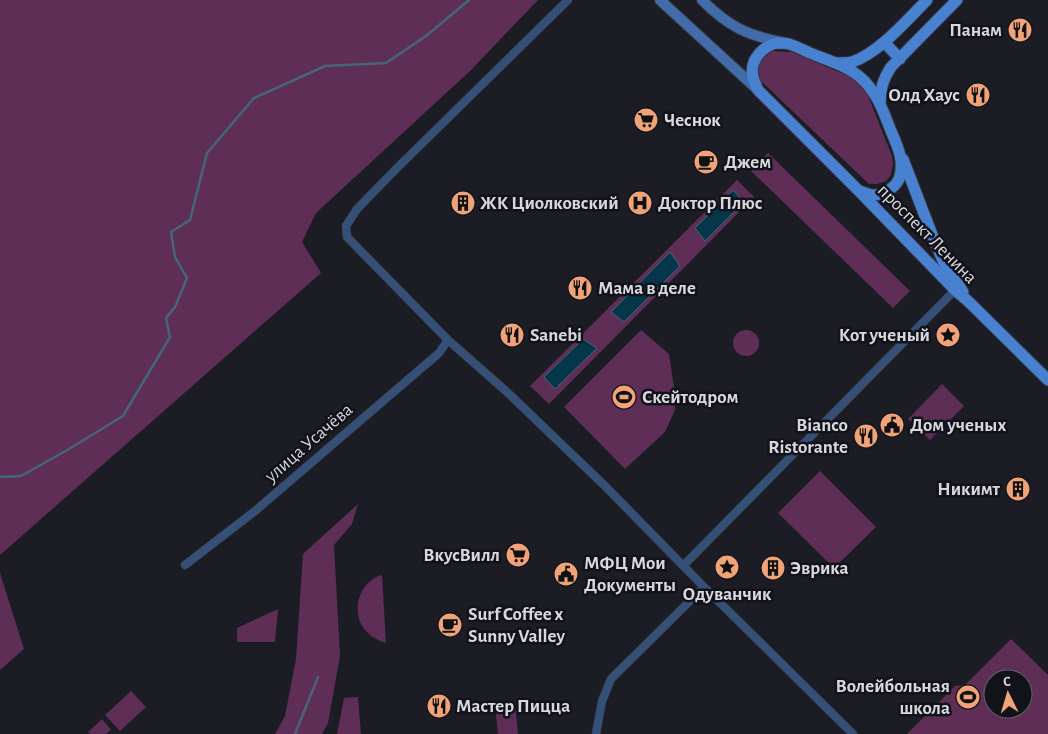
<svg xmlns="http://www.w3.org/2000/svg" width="1048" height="734" viewBox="0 0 1048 734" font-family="'Alegreya Sans',sans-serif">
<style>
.green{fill:#5e2e57;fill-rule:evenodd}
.water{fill:#05364a;stroke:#446676}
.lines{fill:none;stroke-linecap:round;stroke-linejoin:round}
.stream{stroke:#446676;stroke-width:2.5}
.street-casing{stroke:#35363e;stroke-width:9}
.secondary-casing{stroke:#35363e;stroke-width:12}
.primary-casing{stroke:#35363e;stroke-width:13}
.street{stroke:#355076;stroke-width:8}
.secondary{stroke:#416ca9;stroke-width:10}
.primary{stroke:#4981d1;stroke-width:11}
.labels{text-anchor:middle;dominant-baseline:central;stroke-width:5;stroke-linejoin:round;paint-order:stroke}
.poi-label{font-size:19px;font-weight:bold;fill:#d7d7dd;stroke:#12131a;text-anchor:start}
.street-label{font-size:19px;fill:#d7d7dd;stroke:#12131a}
</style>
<rect width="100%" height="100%" fill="#1b1c24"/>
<!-- green -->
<path class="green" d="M 0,0 L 538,0 L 470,71 L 316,213 L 302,242 L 321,273 L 0,555 Z
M 771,51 L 792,52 L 856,79 L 867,93 L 892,156 L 893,163 L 891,175 L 886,181 L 877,184 L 869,184 L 761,81 C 754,71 759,56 771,51 Z
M 768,153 L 910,291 L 893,308 L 751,171 Z
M 737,180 L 754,197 L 549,404 L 530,386 Z
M 641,330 L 669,354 L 674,387 L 675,410 L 665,432 L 625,469 L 564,407 Z
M733 343a13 13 0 1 1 26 0a13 13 0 1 1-26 0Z
M 942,384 L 964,406 L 930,440 L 908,419 Z
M 820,471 L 876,527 L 834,568 L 778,513 Z
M 358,504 L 352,524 L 334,545 L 340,656 L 328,723 L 322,734 L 275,734 L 285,716 L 296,659 L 303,554 Z
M 0,573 L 24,649 L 0,670 Z
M 382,575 L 386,643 C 376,640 366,634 361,624 C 352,605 362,580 382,575 Z
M 278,609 L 275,642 L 237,642 L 237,628 Z
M 1011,639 L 1048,675 L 1048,734 L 907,734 L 955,686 L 965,685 ZM 993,679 L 1023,679 L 1023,709 L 993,709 Z
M 131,691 L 146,707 L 120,731 L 105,715 Z
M 358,697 L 361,734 L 337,734 L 344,698 Z
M 515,703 L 518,734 L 498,734 L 495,705 Z
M 102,719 L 111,730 L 106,734 L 90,734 L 88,732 Z"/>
<!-- water -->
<path class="water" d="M 733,190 L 744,202 L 705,241 L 695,228 Z
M 670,252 L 680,266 L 624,322 L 611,312 Z
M 583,339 L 597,348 L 555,389 L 544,377 Z"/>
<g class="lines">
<!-- stream -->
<path class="stream" d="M 0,477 L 21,476 L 69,449 L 123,416 L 170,337 L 166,318 L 175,307 L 187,278 L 175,257 L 171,232 L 190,220 L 207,153 L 254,98 L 325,66 L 386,63 L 426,36 L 469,0
M 295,734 L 318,677"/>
<defs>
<path id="street" d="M 568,0 L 395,170 L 357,209 L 346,226 L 347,237 L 448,340 L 507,392 L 605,486 L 704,587 L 853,734
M 185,565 L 255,511 L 439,353 L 448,340
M 683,566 L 955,290
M 596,734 L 602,701 L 611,679 L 704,587"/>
<path id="secondary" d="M 660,0 L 758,90
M 702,0 C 728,26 746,35 781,42"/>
<path id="primary" d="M 884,42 L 900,59
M 836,63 C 841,63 847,63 852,62 C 879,53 907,20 927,0
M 880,104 C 881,88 882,81 891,67 L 957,0
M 903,159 L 933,237 L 943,261 L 963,292
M 859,191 C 864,192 869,195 874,195 C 883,195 895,188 899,179 C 905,162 898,147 891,131 C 884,113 877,92 861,78 C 848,66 827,60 810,53 C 803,50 796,46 789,44 C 786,43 781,43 777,43 C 768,45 761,50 756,58 C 749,69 753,79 758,90 L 859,191 L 955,290 L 969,302 L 1048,380"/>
</defs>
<!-- street casing -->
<use href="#street" class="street-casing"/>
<!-- secondary casing -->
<use href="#secondary" class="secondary-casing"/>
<!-- primary casing -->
<use href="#primary" class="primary-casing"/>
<!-- street -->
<use href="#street" class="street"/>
<!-- secondary -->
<use href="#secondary" class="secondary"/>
<!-- primary -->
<use href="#primary" class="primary"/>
</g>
<!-- icons -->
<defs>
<symbol id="restaurant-disc" viewBox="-11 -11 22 22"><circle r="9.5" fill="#f0a279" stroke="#12131a"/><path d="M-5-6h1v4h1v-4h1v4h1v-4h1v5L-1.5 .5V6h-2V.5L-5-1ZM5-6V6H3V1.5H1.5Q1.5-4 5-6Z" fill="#111"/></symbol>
<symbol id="supermarket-disc" viewBox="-11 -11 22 22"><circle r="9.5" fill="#f0a279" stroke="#12131a"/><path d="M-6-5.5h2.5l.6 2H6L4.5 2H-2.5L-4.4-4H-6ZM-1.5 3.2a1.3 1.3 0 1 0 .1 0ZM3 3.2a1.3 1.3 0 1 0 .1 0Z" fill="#111"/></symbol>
<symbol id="cafe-disc" viewBox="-11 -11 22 22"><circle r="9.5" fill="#f0a279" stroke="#12131a"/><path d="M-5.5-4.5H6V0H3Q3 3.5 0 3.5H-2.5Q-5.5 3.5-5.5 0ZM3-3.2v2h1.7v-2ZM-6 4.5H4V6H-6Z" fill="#111"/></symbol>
<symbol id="building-disc" viewBox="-11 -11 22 22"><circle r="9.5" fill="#f0a279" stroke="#12131a"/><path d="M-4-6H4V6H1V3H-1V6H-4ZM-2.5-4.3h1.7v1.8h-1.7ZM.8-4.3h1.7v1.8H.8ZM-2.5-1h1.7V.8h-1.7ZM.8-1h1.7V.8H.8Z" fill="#111"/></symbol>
<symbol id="hospital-disc" viewBox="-11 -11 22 22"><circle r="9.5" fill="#f0a279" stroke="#12131a"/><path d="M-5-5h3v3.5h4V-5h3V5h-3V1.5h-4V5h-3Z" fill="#111"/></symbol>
<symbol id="sight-disc" viewBox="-11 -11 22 22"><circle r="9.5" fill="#f0a279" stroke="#12131a"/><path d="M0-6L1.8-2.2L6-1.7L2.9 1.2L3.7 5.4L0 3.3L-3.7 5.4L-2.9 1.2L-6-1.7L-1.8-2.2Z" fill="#111"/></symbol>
<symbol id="stadium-disc" viewBox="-11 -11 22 22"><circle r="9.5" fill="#f0a279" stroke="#12131a"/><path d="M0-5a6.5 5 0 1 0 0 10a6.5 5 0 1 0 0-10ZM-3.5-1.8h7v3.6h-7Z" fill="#111"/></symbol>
<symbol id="civic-disc" viewBox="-11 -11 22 22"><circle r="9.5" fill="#f0a279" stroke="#12131a"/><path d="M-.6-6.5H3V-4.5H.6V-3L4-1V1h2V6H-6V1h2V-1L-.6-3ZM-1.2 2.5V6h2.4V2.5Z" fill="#111"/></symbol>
</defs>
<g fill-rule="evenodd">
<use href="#restaurant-disc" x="1006" y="16" width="28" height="28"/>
<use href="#restaurant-disc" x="964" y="81" width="28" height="28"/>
<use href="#supermarket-disc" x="632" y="106" width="28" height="28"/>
<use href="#cafe-disc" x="692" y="148" width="28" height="28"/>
<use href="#building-disc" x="449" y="189" width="28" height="28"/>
<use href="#hospital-disc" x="626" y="189" width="28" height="28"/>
<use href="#restaurant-disc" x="566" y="274" width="28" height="28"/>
<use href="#restaurant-disc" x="498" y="321" width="28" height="28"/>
<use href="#sight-disc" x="934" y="321" width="28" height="28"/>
<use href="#stadium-disc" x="610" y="383" width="28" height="28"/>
<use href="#civic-disc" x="878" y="411" width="28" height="28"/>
<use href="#restaurant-disc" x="852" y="422" width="28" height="28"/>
<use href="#building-disc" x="1004" y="475" width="28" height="28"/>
<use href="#supermarket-disc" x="504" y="541" width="28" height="28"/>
<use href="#sight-disc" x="713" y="553" width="28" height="28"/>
<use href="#building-disc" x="759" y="554" width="28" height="28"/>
<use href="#civic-disc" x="552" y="560" width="28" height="28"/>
<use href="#cafe-disc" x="436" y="611" width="28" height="28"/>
<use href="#stadium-disc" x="954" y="683" width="28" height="28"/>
<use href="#restaurant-disc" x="425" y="692" width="28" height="28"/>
</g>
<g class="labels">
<!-- poi labels -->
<g class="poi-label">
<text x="1002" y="30" text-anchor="end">Панам</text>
<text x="960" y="95" text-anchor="end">Олд Хаус</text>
<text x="664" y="120">Чеснок</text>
<text x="724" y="162">Джем</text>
<text x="480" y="203">ЖК Циолковский</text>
<text x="658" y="203">Доктор Плюс</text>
<text x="598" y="288">Мама в деле</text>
<text x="530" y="335">Sanebi</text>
<text x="930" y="335" text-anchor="end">Кот ученый</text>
<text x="642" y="397">Скейтодром</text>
<text x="848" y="425" text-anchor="end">Bianco<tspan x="848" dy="22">Ristorante</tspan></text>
<text x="910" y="425">Дом ученых</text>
<text x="1000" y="489" text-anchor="end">Никимт</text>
<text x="500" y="555" text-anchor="end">ВкусВилл</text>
<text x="584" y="563">МФЦ Мои<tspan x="584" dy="22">Документы</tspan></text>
<text x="790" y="568">Эврика</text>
<text x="727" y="594" text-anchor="middle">Одуванчик</text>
<text x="468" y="614">Surf Coffee x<tspan x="468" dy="22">Sunny Valley</tspan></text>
<text x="950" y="686" text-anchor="end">Волейбольная<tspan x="950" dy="22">школа</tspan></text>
<text x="456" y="706">Мастер Пицца</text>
</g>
<!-- street labels -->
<g class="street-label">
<text transform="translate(927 234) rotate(45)">проспект Ленина</text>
<text transform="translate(309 443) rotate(-41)">улица Усачёва</text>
</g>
</g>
<!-- north arrow -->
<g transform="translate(1008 694) rotate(355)"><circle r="24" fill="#12131a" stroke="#616168"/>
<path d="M0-4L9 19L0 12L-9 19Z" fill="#f0a279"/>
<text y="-8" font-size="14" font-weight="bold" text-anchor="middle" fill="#d7d7dd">С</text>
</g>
</svg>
